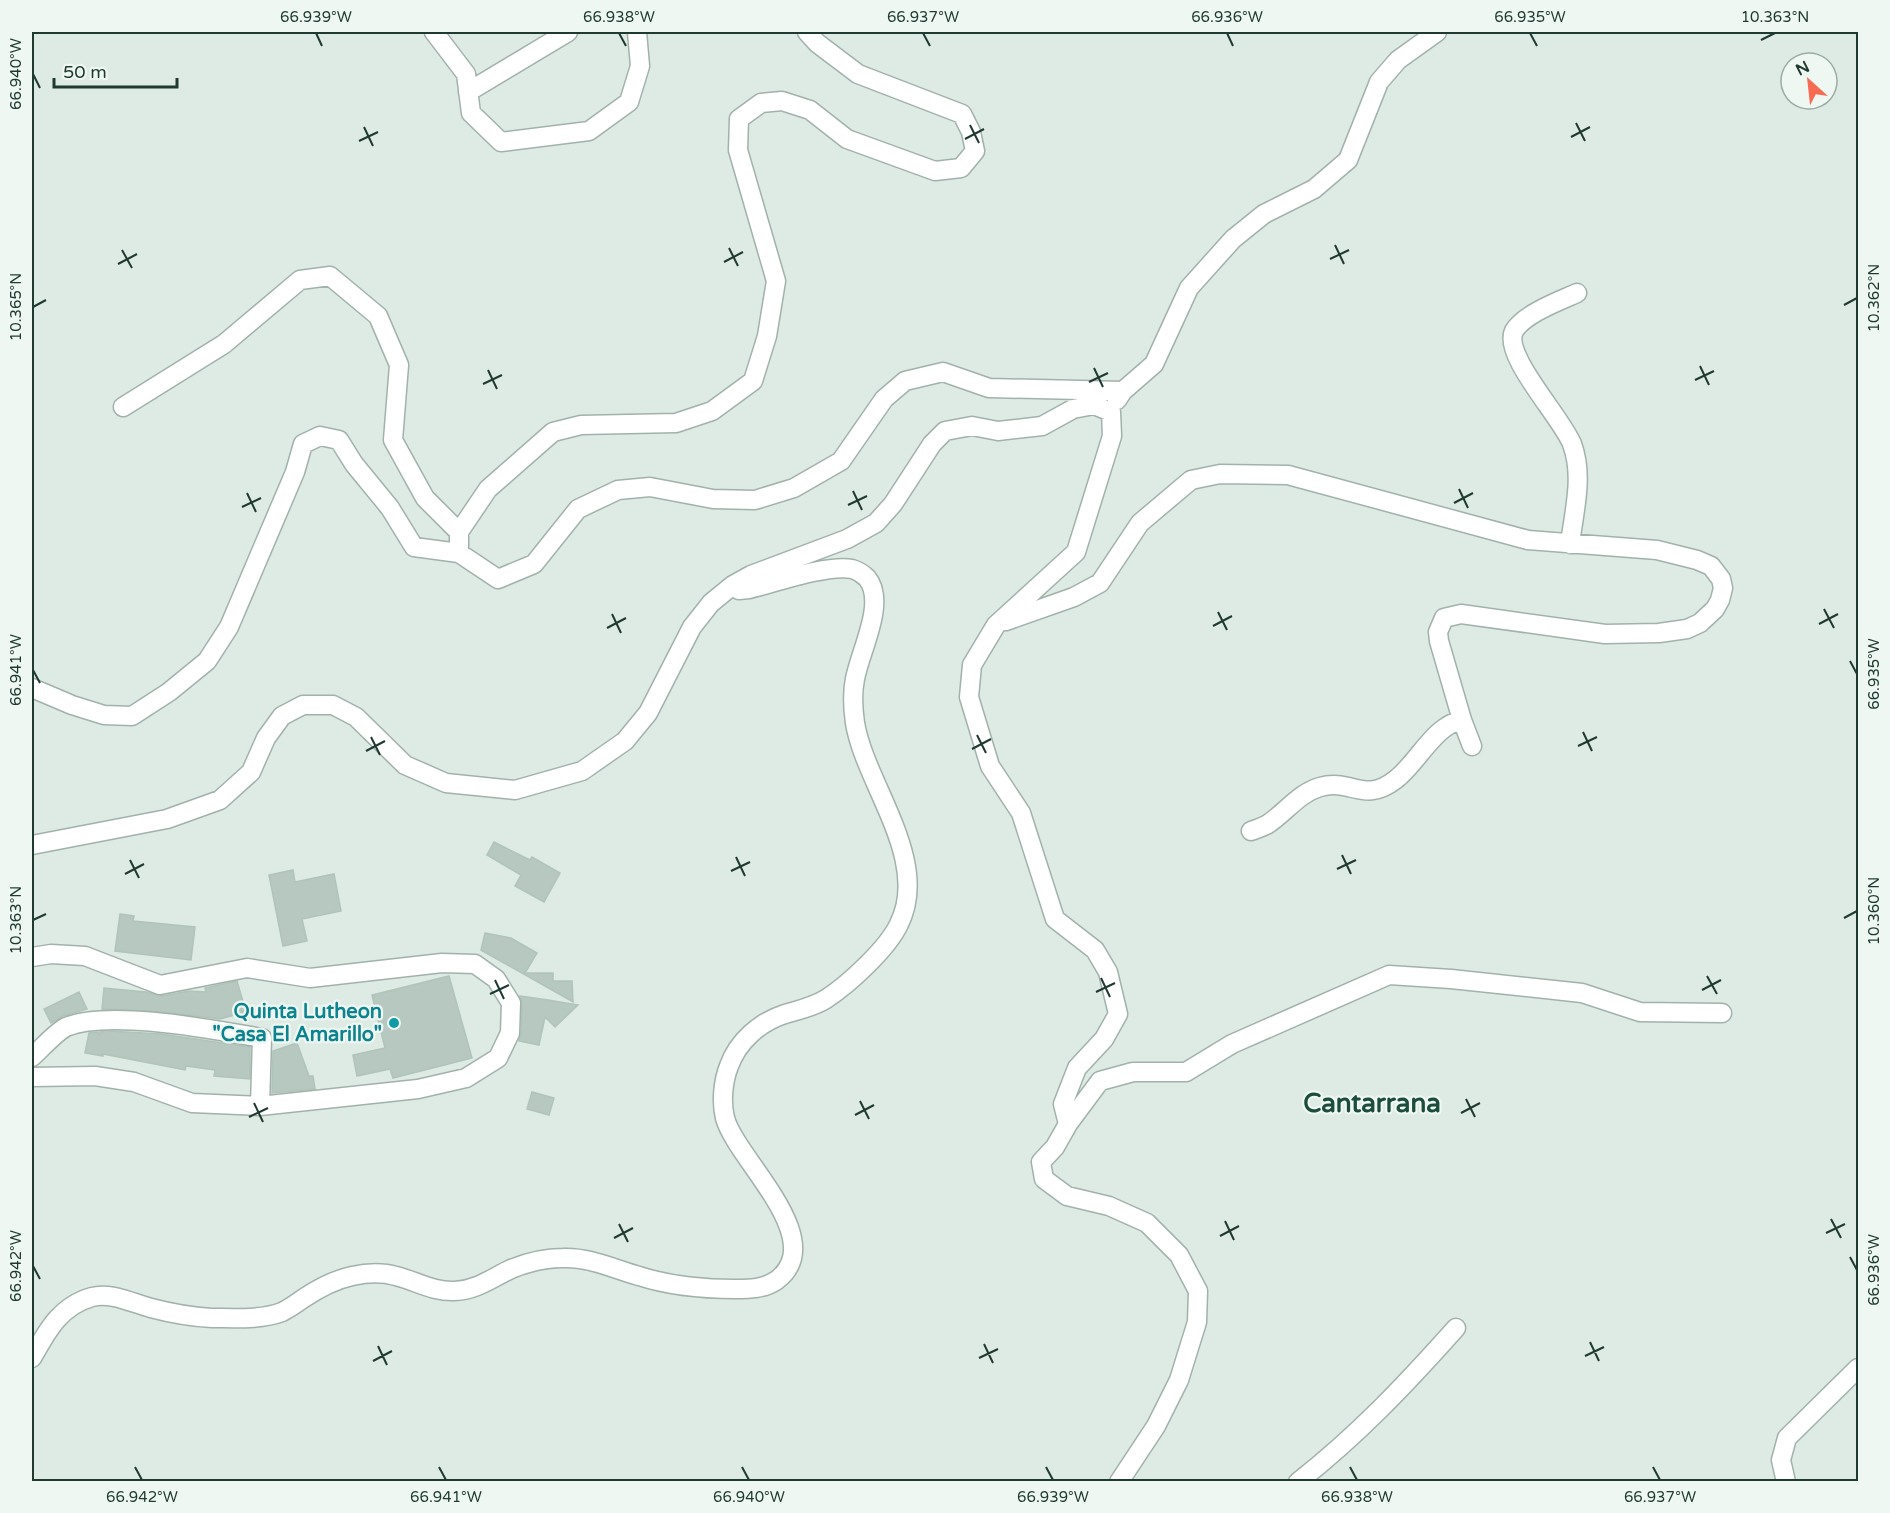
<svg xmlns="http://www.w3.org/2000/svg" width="1890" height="1513" viewBox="0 0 1890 1513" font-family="'Varela Round',sans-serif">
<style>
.building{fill:#b6c8bf;stroke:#b0c4ba;stroke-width:1.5}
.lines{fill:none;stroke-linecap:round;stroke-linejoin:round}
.minor-casing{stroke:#a1b2ab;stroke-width:21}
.minor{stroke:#fff;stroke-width:18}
.ticks{fill:none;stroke:#1f3a31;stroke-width:2}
.culture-dot{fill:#0f9aa8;stroke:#eef7f2;stroke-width:2}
.labels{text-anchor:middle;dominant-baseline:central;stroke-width:4.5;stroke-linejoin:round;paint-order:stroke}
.culture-label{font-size:20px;font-weight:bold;fill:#0d838f;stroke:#eef7f2;text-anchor:end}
.district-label{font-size:26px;font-weight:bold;fill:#1b4c3c;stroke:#eef7f2}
.neatline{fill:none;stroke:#1f3a31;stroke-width:2}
.ticks-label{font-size:15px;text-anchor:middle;fill:#1f3a31}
</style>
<rect width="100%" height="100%" fill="#deeae4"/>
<!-- building -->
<path class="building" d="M 494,842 L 530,860 L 532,857 L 560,873 L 544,902 L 515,886 L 521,875 L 487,855 Z
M 293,870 L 295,882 L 334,874 L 341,911 L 302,919 L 307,941 L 283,946 L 269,875 Z
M 120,914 L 134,916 L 133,921 L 195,927 L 191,960 L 115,951 Z
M 485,933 L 511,938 L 537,953 L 525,973 L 553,973 L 553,981 L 572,981 L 573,1002 L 481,950 Z
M 449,976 L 472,1058 L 393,1078 L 390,1069 L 357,1076 L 353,1055 L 385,1048 L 372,995 Z
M 237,981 L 246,1012 L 220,1019 L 163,1012 L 102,1009 L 104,988 L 146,992 L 162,996 L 189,991 L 206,992 L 205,988 Z
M 79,992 L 87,1009 L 63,1016 L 51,1023 L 44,1009 Z
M 520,996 L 548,1000 L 578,1005 L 555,1027 L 545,1017 L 539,1045 L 519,1041 L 521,1033 L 522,1003 Z
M 109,1031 L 161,1034 L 250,1047 L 250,1079 L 214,1076 L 215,1070 L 186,1066 L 185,1070 L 103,1054 L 103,1056 L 85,1053 L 89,1033 L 98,1032 L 100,1036 L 100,1032 Z
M 297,1043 L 309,1076 L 313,1076 L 315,1089 L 272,1093 L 273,1051 Z
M 532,1092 L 554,1098 L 549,1115 L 527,1109 Z"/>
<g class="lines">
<defs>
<path id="minor" d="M 434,32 L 466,74 L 471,113 L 501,142 L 589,131 L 629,102 L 640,66 L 637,32
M 807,32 L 817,43 L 858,74 L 962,114 L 971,132 L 975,151 L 961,168 L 935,171 L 847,139 L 810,110 L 782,101 L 761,103 L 739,119 L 738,150 L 776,281 L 767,336 L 753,381 L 712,411 L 676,423 L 581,425 L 553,432 L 488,489 L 459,532 L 459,553 L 498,579 L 534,564 L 578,509 L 618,490 L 650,487 L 713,499 L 755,500 L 794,488 L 841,461 L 884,399 L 905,381 L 943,372 L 989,388 L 1123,391
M 468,92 L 568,32
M 1117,400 L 1123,391 L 1154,364 L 1189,288 L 1233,239 L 1264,214 L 1314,189 L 1348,160 L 1379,82 L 1398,60 L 1437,32
M 123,407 L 224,344 L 300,280 L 330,276 L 378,316 L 399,365 L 393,440 L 425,498 L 459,532
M 1570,544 C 1574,511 1584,476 1572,444 C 1562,418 1502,355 1514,331 C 1524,314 1559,301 1577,293
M 1006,621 L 1074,597 L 1100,583 L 1140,523 L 1191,480 L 1220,474 L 1288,475 L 1528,540 L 1657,550 L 1697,560 L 1711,566 L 1721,579 L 1723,588 L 1720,600 L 1715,609 L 1700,623 L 1687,629 L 1659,633 L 1605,634 L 1461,614 L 1444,618 L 1438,632 L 1439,641 L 1462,720 L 1472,746
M 32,688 L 72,705 L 104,715 L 132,716 L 169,692 L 207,661 L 229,627 L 295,472 L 303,444 L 320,436 L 339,440 L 354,464 L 390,508 L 414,547 L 459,553
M 1251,831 C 1257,829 1263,827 1268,824 C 1286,812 1299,793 1320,787 C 1351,778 1364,804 1395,780 C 1417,764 1434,725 1462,720
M 32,845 L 167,819 L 220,800 L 251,772 L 266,738 L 282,716 L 303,705 L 333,705 L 356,717 L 405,765 L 446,783 L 515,790 L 582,771 L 625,741 L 648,713 L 692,627 L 711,603 L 733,585 L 751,575 L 847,539 L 876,523 L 893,504 L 932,444 L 945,431 L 972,426 L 998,431 L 1042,426 L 1073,409 L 1094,405 L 1111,412 L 1112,436 L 1076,552 L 996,625 L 972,665 L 969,697 L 990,766 L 1021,813 L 1055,919 L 1095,950 L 1108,972 L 1118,1014 L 1104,1039 L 1077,1068 L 1063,1104 L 1068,1124 L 1055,1147 L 1041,1162 L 1044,1179 L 1067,1196 L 1109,1206 L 1147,1223 L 1179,1255 L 1198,1291 L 1197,1322 L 1179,1380 L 1156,1426 L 1119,1482
M 32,957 L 51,954 L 85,956 L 160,985 L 247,968 L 310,978 L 442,963 L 475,964 L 496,979 L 511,1003 L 510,1033 L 498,1058 L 466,1078 L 418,1089 L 260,1106 L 192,1103 L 134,1082 L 95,1076 L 32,1077
M 32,1057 C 41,1049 56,1032 66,1027 C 109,1009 215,1030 262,1038 L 260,1106
M 1068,1124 L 1100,1081 L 1133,1072 L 1186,1072 L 1232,1044 L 1389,975 L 1451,979 L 1582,993 L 1640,1012 L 1722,1013
M 32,1358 C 47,1331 60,1306 92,1297 C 111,1292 132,1303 151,1308 C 170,1313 193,1317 212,1318 C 235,1318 261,1320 282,1312 C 290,1308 297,1303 304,1298 C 319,1288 334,1280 352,1276 C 366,1273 382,1272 396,1276 C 416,1281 433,1292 455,1291 C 477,1290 492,1278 511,1269 C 528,1262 545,1258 563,1258 C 590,1257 614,1269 639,1276 C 670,1286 702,1289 735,1289 C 750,1289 764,1289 777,1280 C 830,1239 736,1159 725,1118 C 721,1102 723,1081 729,1066 C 738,1041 760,1022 785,1014 C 799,1010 813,1007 826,999 C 849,984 888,948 899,924 C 931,860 865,784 855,723 C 853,709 852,693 855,679 C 860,651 887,602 867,578 C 862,573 859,571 852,569 C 828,564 774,583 749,589 L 739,590 L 734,587
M 1298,1482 C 1358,1435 1406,1384 1456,1328
M 1786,1482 L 1781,1460 L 1787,1438 L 1858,1368"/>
</defs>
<!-- minor casing -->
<use href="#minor" class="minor-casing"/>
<!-- minor -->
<use href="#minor" class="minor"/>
</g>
<!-- ticks -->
<path class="ticks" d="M 316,33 L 322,46M 619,33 L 626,46M 923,33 L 930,46M 1227,33 L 1233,46M 1530,33 L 1537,46M 1761,40 L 1775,33M 33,74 L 40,88M 1576,123 L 1585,141M 970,125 L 979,143M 364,127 L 373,146M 1571,137 L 1590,127M 965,139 L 984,129M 359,141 L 378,132M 1335,245 L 1344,264M 729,248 L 738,266M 122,250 L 132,268M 1330,259 L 1349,250M 724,262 L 743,252M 118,264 L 137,254M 1844,305 L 1857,298M 33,307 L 46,300M 1700,366 L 1709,385M 1094,368 L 1103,387M 488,370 L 497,389M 1695,380 L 1714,371M 1089,382 L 1108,373M 483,384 L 502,375M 1459,489 L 1468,508M 853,491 L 862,510M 247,493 L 256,512M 1454,503 L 1473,493M 848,505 L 867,496M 242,507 L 261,498M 1824,609 L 1834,628M 1218,612 L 1227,630M 612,614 L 621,633M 1819,624 L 1838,614M 1213,626 L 1232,616M 607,628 L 626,618M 1850,661 L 1857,674M 33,670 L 40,683M 1583,732 L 1592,751M 977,735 L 986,753M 371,737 L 380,755M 1578,746 L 1597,737M 972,749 L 991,739M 366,751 L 385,741M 1342,855 L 1351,874M 736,857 L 745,876M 130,860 L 139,878M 1337,869 L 1356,860M 731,871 L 750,862M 125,874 L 144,864M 1844,918 L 1857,911M 33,920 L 46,914M 1707,976 L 1717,994M 1101,978 L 1110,997M 495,980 L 504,999M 1702,990 L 1721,980M 1096,992 L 1115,983M 490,994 L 509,985M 1466,1099 L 1475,1117M 860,1101 L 869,1119M 254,1103 L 263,1122M 1461,1113 L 1480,1103M 855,1115 L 874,1105M 249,1117 L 268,1108M 1831,1219 L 1841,1238M 1225,1221 L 1234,1240M 619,1224 L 628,1242M 1826,1233 L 1845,1224M 1220,1236 L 1239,1226M 614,1238 L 633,1228M 1850,1257 L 1857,1270M 33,1266 L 40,1279M 1590,1342 L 1599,1361M 984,1344 L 993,1363M 378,1346 L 387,1365M 1585,1356 L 1604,1347M 979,1358 L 998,1349M 373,1361 L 392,1351M 135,1467 L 142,1480M 439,1467 L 446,1480M 742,1467 L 749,1480M 1046,1467 L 1053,1480M 1350,1467 L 1357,1480M 1653,1467 L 1660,1480"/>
<!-- markers -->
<circle class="culture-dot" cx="394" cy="1023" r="6"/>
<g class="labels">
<!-- culture labels -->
<g class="culture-label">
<text x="382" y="1012">Quinta Lutheon<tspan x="382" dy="23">"Casa El Amarillo"</tspan></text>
</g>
<!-- district labels -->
<g class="district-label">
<text x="1372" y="1103">Cantarrana</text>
</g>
</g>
<!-- border -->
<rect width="1890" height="1513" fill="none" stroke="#eef7f2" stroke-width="66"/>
<!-- north arrow -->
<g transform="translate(1809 81) rotate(333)"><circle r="28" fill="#eef7f2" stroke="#9baba5" stroke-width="1.5"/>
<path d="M0-4.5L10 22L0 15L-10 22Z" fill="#f66b51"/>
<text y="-9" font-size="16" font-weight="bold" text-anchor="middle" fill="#1f3a31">N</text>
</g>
<!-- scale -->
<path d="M54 78v9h123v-9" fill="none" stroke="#1f3a31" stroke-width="3"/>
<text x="63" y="78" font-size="18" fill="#1f3a31" stroke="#eef7f2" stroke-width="4.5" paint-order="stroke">50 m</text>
<rect x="33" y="33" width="1824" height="1447" class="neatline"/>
<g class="ticks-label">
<text x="316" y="22">66.939°W</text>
<text x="619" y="22">66.938°W</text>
<text x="923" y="22">66.937°W</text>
<text x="1227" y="22">66.936°W</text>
<text x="1530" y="22">66.935°W</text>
<text x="1775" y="22">10.363°N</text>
<text transform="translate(16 74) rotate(-90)" y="5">66.940°W</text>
<text transform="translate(1874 298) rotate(-90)" y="5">10.362°N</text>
<text transform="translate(16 307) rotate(-90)" y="5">10.365°N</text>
<text transform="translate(16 670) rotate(-90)" y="5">66.941°W</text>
<text transform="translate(1874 674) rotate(-90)" y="5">66.935°W</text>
<text transform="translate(1874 911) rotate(-90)" y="5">10.360°N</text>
<text transform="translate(16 920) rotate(-90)" y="5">10.363°N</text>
<text transform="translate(16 1266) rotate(-90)" y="5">66.942°W</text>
<text transform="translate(1874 1270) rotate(-90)" y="5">66.936°W</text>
<text x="142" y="1502">66.942°W</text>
<text x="446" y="1502">66.941°W</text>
<text x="749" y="1502">66.940°W</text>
<text x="1053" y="1502">66.939°W</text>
<text x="1357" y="1502">66.938°W</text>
<text x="1660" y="1502">66.937°W</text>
</g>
</svg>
